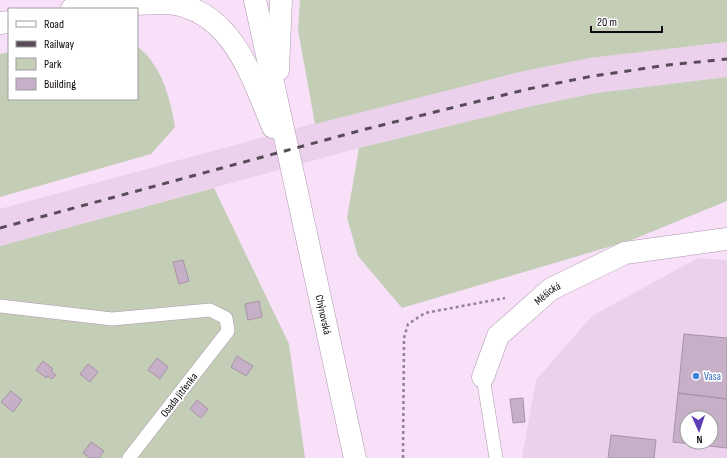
<svg xmlns="http://www.w3.org/2000/svg" width="727" height="458" viewBox="0 0 727 458" font-family="'Sofia Sans Condensed',sans-serif">
<style>
.built{fill:#ecd1ed;fill-rule:evenodd}
.green{fill:#c4ceb7}
.building{fill:#c6b0c7;stroke:#a792a8;fill-rule:evenodd}
.lines{fill:none;stroke-linecap:round;stroke-linejoin:round}
.service-casing{stroke:#ad97ad;stroke-width:14}
.minor-casing{stroke:#ad97ad;stroke-width:23}
.secondary-casing{stroke:#ad97ad;stroke-width:23}
.path{stroke:#938394;stroke-width:2.5;stroke-dasharray:3 3;stroke-linecap:butt}
.service{stroke:#fff;stroke-width:13}
.minor{stroke:#fff;stroke-width:22}
.secondary{stroke:#fff;stroke-width:22}
.rail{stroke:#584c58;stroke-width:3;stroke-dasharray:7 7;stroke-linecap:butt}
.shop-dot{fill:#3f7fe0;stroke:#fff;stroke-width:1.5}
.labels{text-anchor:middle;dominant-baseline:central;stroke-width:3.5;stroke-linejoin:round;paint-order:stroke}
.street-label{font-size:11px;fill:#100910;stroke:#fff}
.shop-label{font-size:11px;fill:#366cbe;stroke:#fff;text-anchor:start}
</style>
<rect width="100%" height="100%" fill="#f7e0f8"/>
<!-- built -->
<path class="built" d="M 727,42 L 727,77 L 596,93 L 532,106 L 359,148 L 0,246 L 0,209 L 356,112 L 524,71 L 590,58 Z
M 698,258 L 727,260 L 727,458 L 522,458 L 536,380 L 592,316 ZM 687,418 L 711,418 L 711,442 L 687,442 Z"/>
<!-- green -->
<path class="green" d="M 300,0 L 727,0 L 727,42 L 590,58 L 524,71 L 315,124 L 298,30 Z
M 137,46 C 162,66 170,97 175,127 L 151,154 L 0,197 L 0,54 L 9,52 L 9,99 L 137,99 Z
M 727,77 L 727,201 L 629,241 L 402,308 L 358,256 L 347,218 L 359,148 L 532,106 L 596,93 Z
M 214,188 L 289,344 L 305,458 L 0,458 L 0,246 Z"/>
<!-- building -->
<path class="building" d="M 183,260 L 189,281 L 179,284 L 173,262 Z
M 259,301 L 262,317 L 248,320 L 245,304 Z
M 684,334 L 727,338 L 727,399 L 678,393 Z
M 237,356 L 253,366 L 246,376 L 231,367 Z
M 157,358 L 168,367 L 160,379 L 148,370 Z
M 43,361 L 53,369 L 51,371 L 56,375 L 52,379 L 47,376 L 46,378 L 36,370 Z
M 88,364 L 98,372 L 90,382 L 80,374 Z
M 11,391 L 22,400 L 13,412 L 1,402 Z
M 678,393 L 727,399 L 727,448 L 673,442 ZM 687,418 L 711,418 L 711,442 L 687,442 Z
M 523,398 L 525,422 L 513,423 L 510,399 Z
M 197,400 L 208,409 L 201,418 L 190,409 Z
M 611,435 L 656,440 L 654,458 L 608,458 Z
M 91,442 L 104,451 L 99,458 L 90,458 L 83,453 Z"/>
<g class="lines">
<defs>
<path id="service" d="M 0,306 L 112,319 L 210,310 L 226,318 L 228,331 L 129,458
M 483,377 L 496,458"/>
<g id="minor">
<path id="s1" d="M 483,377 L 498,336 L 551,289 L 625,253 L 727,239"/>
</g>
<g id="secondary">
<path id="s2" d="M 255,0 L 355,458"/>
<path d="M 91,5 L 169,3 C 232,10 252,77 273,127"/>
<path d="M 72,9 L 106,3"/>
<path d="M 0,23 L 9,22"/>
<path d="M 278,70 L 281,0"/>
</g>
</defs>
<!-- service casing -->
<use href="#service" class="service-casing"/>
<!-- minor casing -->
<use href="#minor" class="minor-casing"/>
<!-- secondary casing -->
<use href="#secondary" class="secondary-casing"/>
<!-- path -->
<path class="path" d="M 403,458 L 404,338 L 408,324 L 425,313 L 505,298"/>
<!-- service -->
<use href="#service" class="service"/>
<!-- minor -->
<use href="#minor" class="minor"/>
<!-- secondary -->
<use href="#secondary" class="secondary"/>
<!-- rail -->
<path class="rail" d="M 0,228 L 366,129 L 528,89 L 593,76 L 668,65 L 727,59"/>
</g>
<!-- markers -->
<circle class="shop-dot" cx="696" cy="376" r="4"/>
<g class="labels">
<!-- street labels -->
<g class="street-label">
<text stroke="none"><textPath href="#s1" startOffset="109">Měšická</textPath></text>
<text stroke="none"><textPath href="#s2" startOffset="322">Chýnovská</textPath></text>
<text transform="translate(179 395) rotate(-52)">Osada Jitřenka</text>
</g>
<!-- shop labels -->
<g class="shop-label">
<text x="704" y="376">Vasa</text>
</g>
</g>
<!-- legend -->
<rect x="8" y="8" width="130" height="92" fill="#ffffff" stroke="#9f9d9f"/>
<rect x="16" y="21" width="20" height="6" fill="#ffffff" stroke="#9f9d9f"/>
<text x="44" y="28" font-size="12" fill="#100910">Road</text>
<rect x="16" y="41" width="20" height="6" fill="#584c58" stroke="#9f9d9f"/>
<text x="44" y="48" font-size="12" fill="#100910">Railway</text>
<rect x="16" y="58" width="20" height="12" fill="#c4ceb7" stroke="#9f9d9f"/>
<text x="44" y="68" font-size="12" fill="#100910">Park</text>
<rect x="16" y="78" width="20" height="12" fill="#c6b0c7" stroke="#9f9d9f"/>
<text x="44" y="88" font-size="12" fill="#100910">Building</text>
<!-- north arrow -->
<g transform="translate(699 430) rotate(177)"><circle r="19" fill="#ffffff" stroke="#9f9d9f"/>
<path d="M0-3L7 15L0 10L-7 15Z" fill="#5c3eb6"/>
<text y="-6" font-size="11" font-weight="bold" text-anchor="middle" fill="#100910">N</text>
</g>
<!-- scale -->
<path d="M591 26v6h71v-6" fill="none" stroke="#100910" stroke-width="2"/>
<text x="597" y="26" font-size="12" fill="#100910" stroke="#ffffff" stroke-width="3" paint-order="stroke">20 m</text>
</svg>
